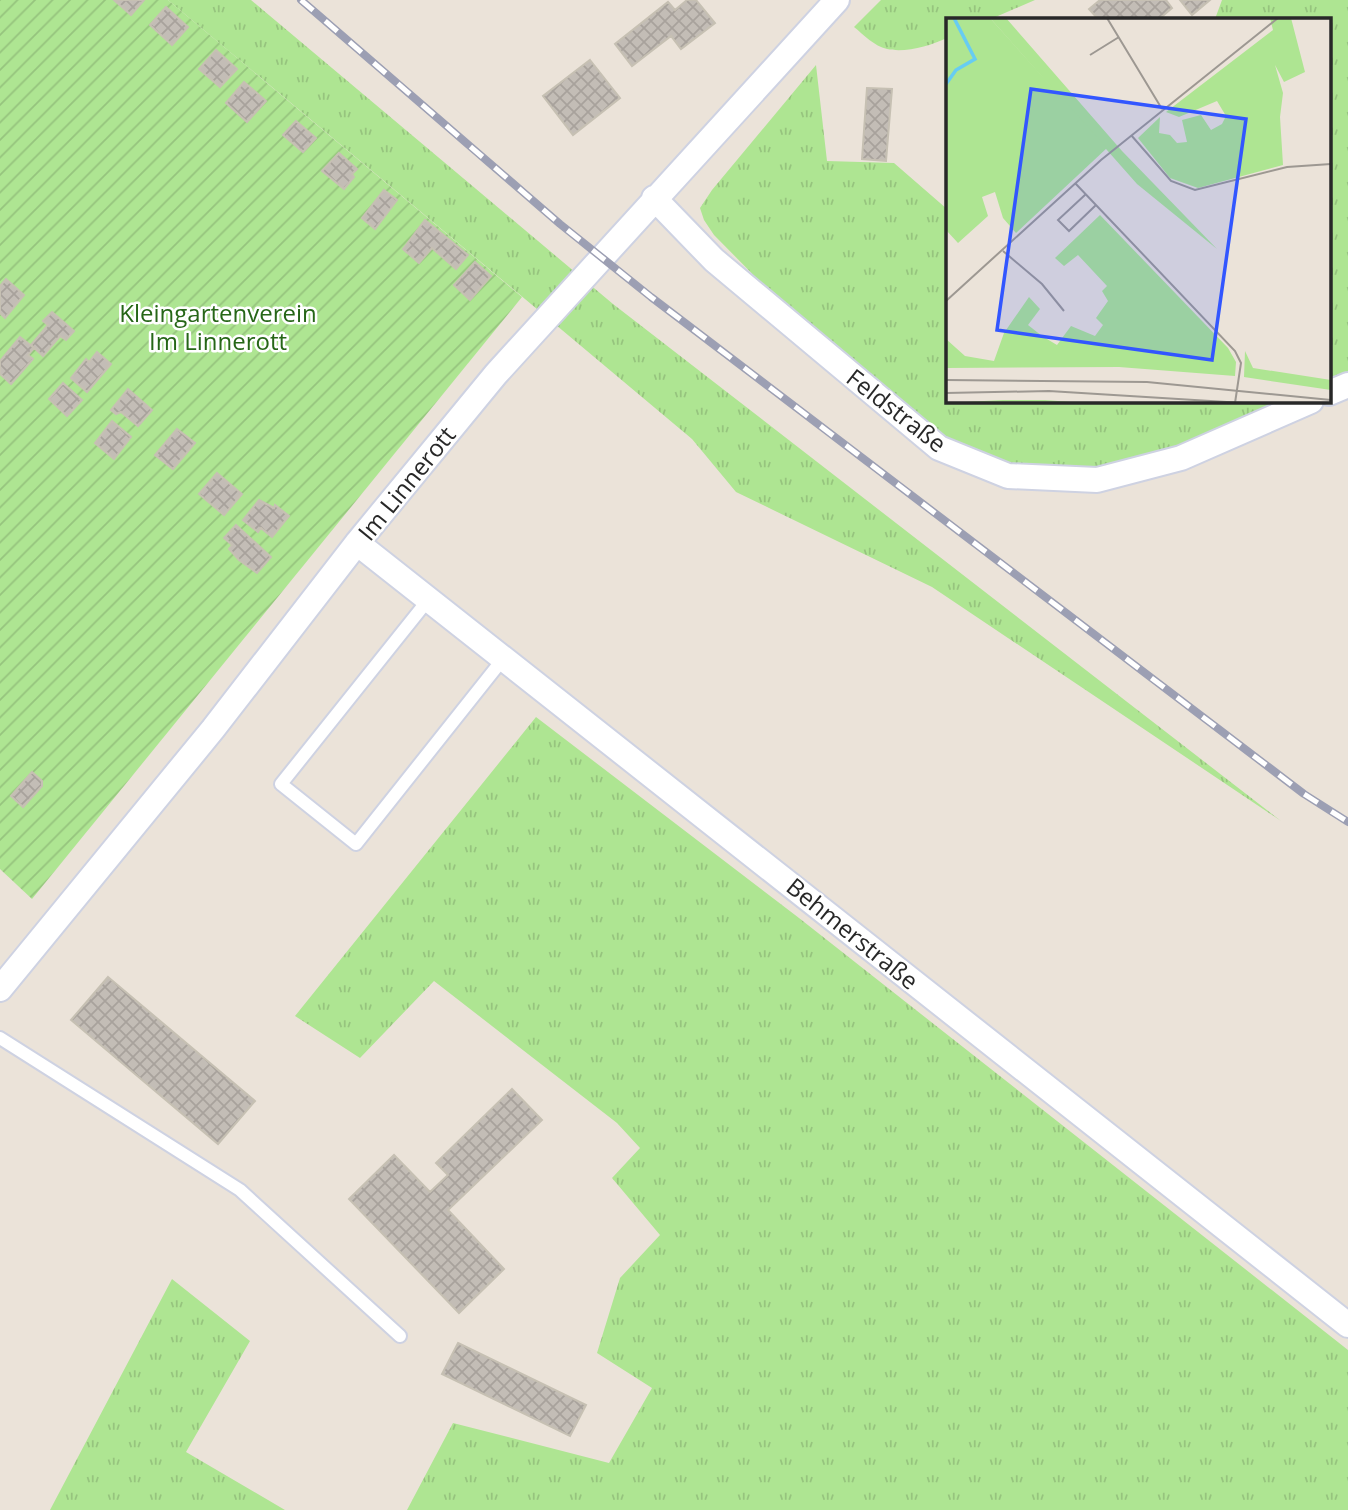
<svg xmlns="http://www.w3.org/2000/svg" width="1348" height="1510" viewBox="0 0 1348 1510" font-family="'Open Sans',sans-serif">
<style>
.grass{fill:url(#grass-tufts)}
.garden{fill:url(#garden-furrows)}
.building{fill:url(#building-cross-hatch);stroke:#c6c0b3;stroke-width:2}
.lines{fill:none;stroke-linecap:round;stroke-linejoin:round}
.service-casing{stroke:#ced2e2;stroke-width:16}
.minor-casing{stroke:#ced2e2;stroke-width:28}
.service{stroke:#fff;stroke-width:12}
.minor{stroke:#fff;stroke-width:24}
.rail-casing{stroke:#9c9fb3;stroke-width:8}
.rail{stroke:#fff;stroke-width:5;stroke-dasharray:16;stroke-linecap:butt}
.labels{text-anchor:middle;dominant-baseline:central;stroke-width:5;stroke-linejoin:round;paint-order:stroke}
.park-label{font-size:24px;fill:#266617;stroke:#fff}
.street-label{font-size:24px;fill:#282828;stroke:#fff}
.inset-river{fill:none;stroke:#67ccf2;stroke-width:3.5}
.inset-road{fill:none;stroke:#9d9892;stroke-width:2}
.view{fill:#3256ff;fill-opacity:0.15;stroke:#3256ff;stroke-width:3.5}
.inset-edge{fill:none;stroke:#282828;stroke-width:3.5}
</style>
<defs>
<pattern id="grass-tufts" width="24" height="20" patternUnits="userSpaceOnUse" patternTransform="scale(1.75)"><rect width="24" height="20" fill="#aee592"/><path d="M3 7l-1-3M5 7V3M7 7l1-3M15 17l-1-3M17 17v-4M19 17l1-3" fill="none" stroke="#96c47e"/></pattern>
<pattern id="garden-furrows" width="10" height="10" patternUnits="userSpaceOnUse" patternTransform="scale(1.75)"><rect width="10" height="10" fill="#aee592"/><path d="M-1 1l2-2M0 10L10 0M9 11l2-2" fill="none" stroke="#96c47e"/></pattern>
<pattern id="building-cross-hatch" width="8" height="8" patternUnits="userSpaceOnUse" patternTransform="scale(1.75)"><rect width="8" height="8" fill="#c3bdb6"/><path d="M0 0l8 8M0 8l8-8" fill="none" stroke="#a8a29c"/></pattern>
</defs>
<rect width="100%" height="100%" fill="#ebe3d9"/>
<!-- grass -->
<path class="grass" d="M 168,0 L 251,0 L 613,304 L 1281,821 L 932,587 L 736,492 L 692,439 Z
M 881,0 L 1035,0 L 991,19 L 947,19 L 947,38 C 930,46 905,53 887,49 C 874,46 864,35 854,27 Z
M 1222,0 L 1348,0 L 1348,376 L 1329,385 L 1329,19 L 1215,19 Z
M 816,65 L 827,161 L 894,163 L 947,209 L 947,401 L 1292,401 L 1167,454 L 1112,466 L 1073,469 L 1007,466 L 932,430 L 794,316 L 714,235 L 704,220 L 700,208 L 712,190 Z
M 536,717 L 799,918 L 1348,1350 L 1348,1510 L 407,1510 L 453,1423 L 609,1463 L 652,1388 L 597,1353 L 620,1278 L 660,1235 L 612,1178 L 640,1148 L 617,1123 L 434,981 L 360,1058 L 295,1016 Z
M 172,1279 L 250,1341 L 186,1452 L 285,1510 L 50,1510 Z"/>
<!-- garden -->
<path class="garden" d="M 0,0 L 168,0 L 522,297 L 32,899 L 0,869 Z"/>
<!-- building -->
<path class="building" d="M 114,0 L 144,0 L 131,15 Z
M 687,0 L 696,0 L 715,23 L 681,49 L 671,36 L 632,66 L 615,44 L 668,2 L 675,10 Z
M 1100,0 L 1166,0 L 1172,8 L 1159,19 L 1098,19 L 1089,9 Z
M 1180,0 L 1210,0 L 1192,15 Z
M 166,7 L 188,27 L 172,45 L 150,25 Z
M 216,50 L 237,69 L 220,87 L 199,69 Z
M 590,60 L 620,98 L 573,135 L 543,96 Z
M 244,82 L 266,101 L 247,122 L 226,103 Z
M 867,88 L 892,89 L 886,161 L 862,159 Z
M 296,121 L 316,138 L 303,152 L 283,135 Z
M 339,153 L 357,169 L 352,174 L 354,177 L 344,189 L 322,171 Z
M 384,190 L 397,200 L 375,229 L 362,218 Z
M 425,220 L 468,255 L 456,269 L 432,248 L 419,263 L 403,249 Z
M 475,262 L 491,276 L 470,300 L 454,285 Z
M 6,279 L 24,295 L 5,318 L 0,313 L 0,286 Z
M 52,312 L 74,331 L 66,340 L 60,336 L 43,356 L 31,345 L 48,325 L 43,321 Z
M 20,337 L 34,348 L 28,355 L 33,359 L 11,384 L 0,374 L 0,361 Z
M 97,352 L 111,364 L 87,392 L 71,378 L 86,359 L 89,362 Z
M 63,383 L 82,400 L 67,416 L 49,399 Z
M 128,389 L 152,410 L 138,426 L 121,412 L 116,414 L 111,410 Z
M 112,421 L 131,437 L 114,459 L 95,443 Z
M 177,429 L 195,443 L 173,469 L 155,455 Z
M 217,473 L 242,494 L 224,515 L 199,494 Z
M 259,500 L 274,508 L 275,505 L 289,516 L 272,537 L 261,528 L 258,532 L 243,520 Z
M 236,525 L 271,557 L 257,573 L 239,560 L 229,549 L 232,545 L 224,538 Z
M 32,772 L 42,781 L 42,786 L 23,807 L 11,796 Z
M 108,977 L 255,1101 L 218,1144 L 71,1020 Z
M 512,1089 L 542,1120 L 448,1210 L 504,1269 L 459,1313 L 349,1199 L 394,1155 L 430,1192 L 448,1175 L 436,1163 Z
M 458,1343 L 586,1405 L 570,1436 L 442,1374 Z"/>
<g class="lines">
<defs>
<path id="service" d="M 428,600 L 281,784 L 356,844 L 503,659
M 0,1038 L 240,1190 L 400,1336"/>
<path id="minor" d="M 654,198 L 714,260 L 939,448 L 1008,476 L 1097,480 L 1181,458 L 1311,401
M 1329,393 L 1348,385
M 357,543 L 1348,1325
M 0,989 L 213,729 L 357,543 L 496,374 L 837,0"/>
</defs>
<!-- service casing -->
<use href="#service" class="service-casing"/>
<!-- minor casing -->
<use href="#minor" class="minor-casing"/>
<!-- service -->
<use href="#service" class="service"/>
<!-- minor -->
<use href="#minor" class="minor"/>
<defs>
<path id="rail" d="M 301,0 L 560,224 L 651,297 L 1304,794 L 1348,822"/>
</defs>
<!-- rail casing -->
<use href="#rail" class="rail-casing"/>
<!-- rail -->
<use href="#rail" class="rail"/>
</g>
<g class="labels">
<!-- park labels -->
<g class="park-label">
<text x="218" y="312">Kleingartenverein<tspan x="218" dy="28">Im Linnerott</tspan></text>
</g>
<!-- street labels -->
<g class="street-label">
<text transform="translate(897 410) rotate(38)">Feldstraße</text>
<text transform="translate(406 483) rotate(-51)">Im Linnerott</text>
<text transform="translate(853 933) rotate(39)">Behmerstraße</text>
</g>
</g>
<!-- overview -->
<g transform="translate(946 18)">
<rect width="385" height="385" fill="#ebe3d9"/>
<path d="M 44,0 L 60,0 L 176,133 L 271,231 L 191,166 ZM 324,0 L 345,0 L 359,54 L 338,64 L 329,47 L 337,75 L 334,99 L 337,147 L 252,170 L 224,160 L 192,120 L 214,99 L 213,115 L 224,117 L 231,125 L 241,124 L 236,102 L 255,97 L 265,112 L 276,106 L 280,98 L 271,83 L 233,99 L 220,94 L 327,12 ZM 154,197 L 282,330 L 290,344 L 289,358 L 173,349 L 0,350 L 0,321 L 19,338 L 48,343 L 58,315 L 83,279 L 94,291 L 82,307 L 96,318 L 111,327 L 125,308 L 149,318 L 157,307 L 150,300 L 162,283 L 156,273 L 161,268 L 132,237 L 118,248 L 109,240 ZM 299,333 L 307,350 L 385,362 L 385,372 L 298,359 ZM 57,382 L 99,382 L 138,385 L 0,385 Z" fill="#aee592"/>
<path d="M 44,0 L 161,130 L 70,215 L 57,200 L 49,174 L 36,179 L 42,198 L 12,225 L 0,212 L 0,1 Z" fill="#aee592"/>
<path class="inset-river" d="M 0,66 L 10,52 L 29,41 L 8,0"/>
<path class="inset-road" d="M 161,0 L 216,91M 144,37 L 173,19M 185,117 L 225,163 L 249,172 L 341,149 L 385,146M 129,165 L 289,333 L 295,345 L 289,385M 140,176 L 112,202 L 123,213 L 150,187M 57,233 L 96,266 L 118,293M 0,283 L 155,142 L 332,0M 0,362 L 201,364 L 385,382M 0,375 L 103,373 L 297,385"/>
<path class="view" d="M 85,71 L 300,101 L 266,342 L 51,312 Z"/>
<rect width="385" height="385" class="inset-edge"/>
</g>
</svg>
